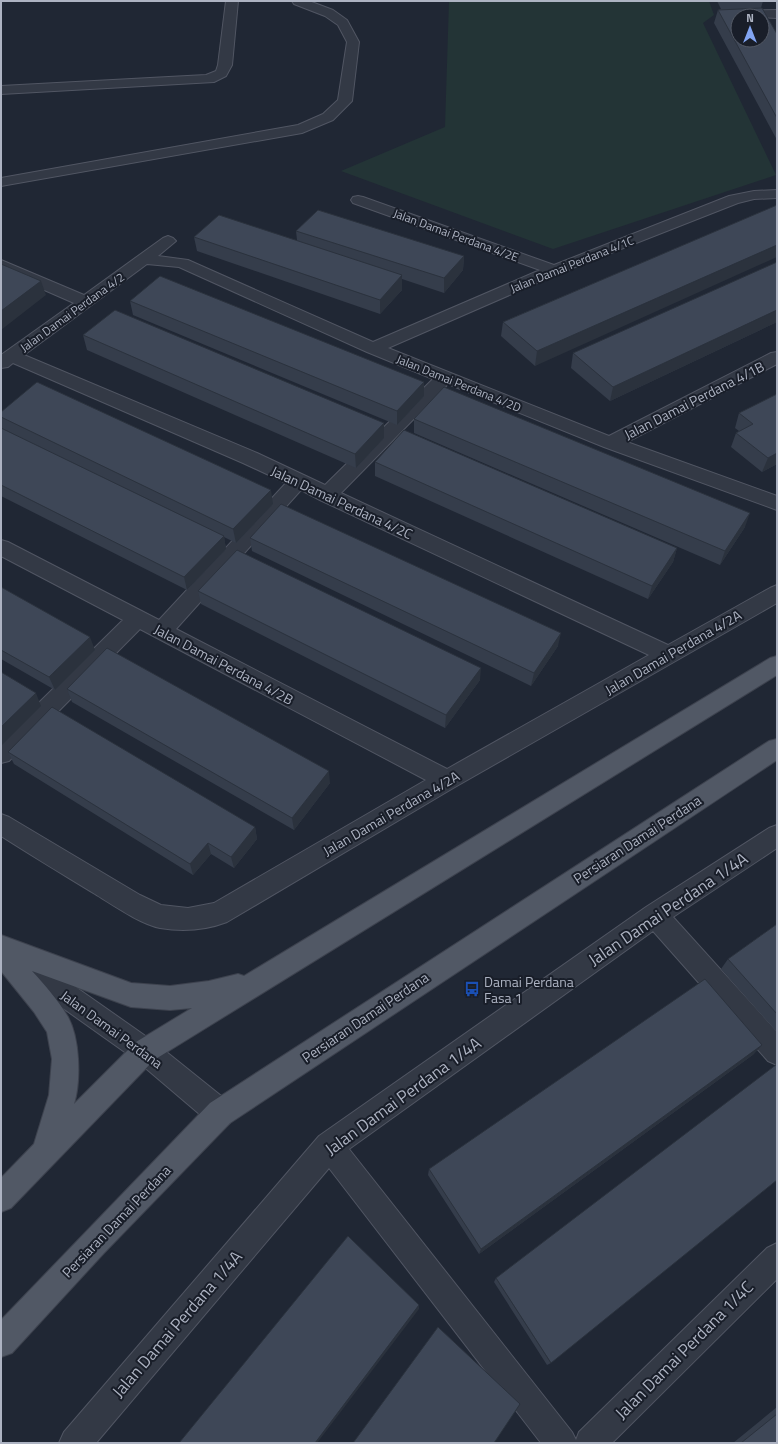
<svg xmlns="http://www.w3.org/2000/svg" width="778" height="1444" viewBox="0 0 778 1444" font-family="'Titillium Web',sans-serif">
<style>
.green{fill:#233436}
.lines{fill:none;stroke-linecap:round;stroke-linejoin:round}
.minor-casing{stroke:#515663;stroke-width:2}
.major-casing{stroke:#3d424e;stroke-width:2}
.minor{fill:#333945;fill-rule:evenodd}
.major{fill:#515865;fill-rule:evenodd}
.wall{fill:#353d4b}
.shaded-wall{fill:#2b323d}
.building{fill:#3e4757;stroke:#2b323d;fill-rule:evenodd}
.labels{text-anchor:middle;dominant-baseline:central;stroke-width:4;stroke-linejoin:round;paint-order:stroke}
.far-street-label{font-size:12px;fill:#adb3c2;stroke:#191e29}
.street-label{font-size:14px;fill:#adb3c2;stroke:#191e29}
.poi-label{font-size:14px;fill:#adb3c2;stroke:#191e29;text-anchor:start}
.near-street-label{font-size:17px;fill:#adb3c2;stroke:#191e29}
</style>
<rect width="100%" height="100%" fill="#202734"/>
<!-- green -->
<path class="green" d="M 449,1 L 709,1 L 714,15 L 703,23 L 776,175 L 553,249 L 341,171 L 445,127 Z"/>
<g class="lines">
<defs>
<path id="minor" d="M 226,1 L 238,1 L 232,65 L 226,76 L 214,82 L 1,94 L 1,86 L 206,75 L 216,71 L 218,65 Z
M 292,1 L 309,1 L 333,10 L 347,20 L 359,42 L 352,101 L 333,120 L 302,133 L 1,186 L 1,178 L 298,125 L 323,114 L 338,100 L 347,42 L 338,25 L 325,16 L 294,4 Z
M 777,10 L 777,18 L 738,16 L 738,19 L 731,18 L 729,15 L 731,12 L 735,11 Z
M 777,190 L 777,198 L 754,199 L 738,203 L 560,273 L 388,348 L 609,436 L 771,353 L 777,352 L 777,364 L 627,442 L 777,496 L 777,510 L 604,447 L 448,384 L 341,493 L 668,645 L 770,588 L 777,585 L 777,603 L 455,787 L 227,922 C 206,930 183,932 160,928 C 140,924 113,905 95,894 C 64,875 32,856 1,836 L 1,814 L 9,817 L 140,895 L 161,905 L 188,908 L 214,903 L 426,780 L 140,629 L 9,761 L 1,763 L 1,740 L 123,620 L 1,556 L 1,540 L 8,542 L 159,620 L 286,483 L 243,463 L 13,363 L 8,367 L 1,368 L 1,355 L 74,303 L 1,271 L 1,260 L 84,295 L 163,238 L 168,236 L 173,238 L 176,241 L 158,256 L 188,260 L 373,342 L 540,270 L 353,203 L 351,200 L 353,197 L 358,196 L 363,197 L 554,265 L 729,196 L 754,191 ZM 147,264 L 179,267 L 367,352 L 433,379 L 325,485 L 257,453 L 24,355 ZM 301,490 L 320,500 L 649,655 L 447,769 L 176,629 Z
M 777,825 L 777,848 L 673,917 L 777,1032 L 777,1065 L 768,1061 L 653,931 L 349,1149 L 572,1432 L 576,1440 L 579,1432 L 767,1248 L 777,1243 L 777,1279 L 612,1443 L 541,1443 L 329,1168 L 96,1443 L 59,1443 L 64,1432 L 319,1136 L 646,907 L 769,828 Z
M 1,937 L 10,941 L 154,1042 L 230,1103 L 234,1113 L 230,1123 L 220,1127 L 210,1123 L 136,1060 L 1,964 Z"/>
<path id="major" d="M 777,656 L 777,675 L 154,1060 L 11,1208 L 1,1212 L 1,1178 L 34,1144 L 49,1095 L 52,1059 L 47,1032 L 34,1012 L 1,971 L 1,935 L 131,983 L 170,986 L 209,981 L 238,974 L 244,976 L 770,658 ZM 32,971 L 131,1007 L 170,1010 L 192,1008 L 136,1042 L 74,1104 C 81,1081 80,1039 68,1017 C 58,1000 45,985 32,971 Z
M 777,739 L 777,760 L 230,1123 L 104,1253 L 12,1353 L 1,1357 L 1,1320 L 210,1103 L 769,741 Z"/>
</defs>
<!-- minor casing -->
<use href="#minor" class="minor-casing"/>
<!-- major casing -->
<use href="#major" class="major-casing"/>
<!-- minor -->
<use href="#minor" class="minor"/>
<!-- major -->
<use href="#major" class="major"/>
</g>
<!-- wall -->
<path class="wall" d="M 717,1 L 763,1 L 761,8 L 777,34 L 777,140 L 714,23 L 718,10 L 721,9 Z
M 777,205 L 535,366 L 501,336 L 503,322 Z
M 296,231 L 464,256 L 463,270 L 444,293 L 402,279 L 402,290 L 380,314 L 197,251 L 194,237 L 297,240 Z
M 130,301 L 424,396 L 397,425 L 133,315 Z
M 777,322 L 610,401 L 571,368 L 573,353 Z
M 83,335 L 384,438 L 356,468 L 87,350 Z
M 777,394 L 777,464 L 762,472 L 731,447 L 736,433 L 739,431 L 735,428 L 739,413 Z
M 1,412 L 273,504 L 236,543 L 224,537 L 226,549 L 187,590 L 1,496 L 1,428 L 2,429 L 1,426 Z
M 414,419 L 745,527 L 720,565 L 414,433 Z
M 375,462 L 677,548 L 673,562 L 648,599 L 375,476 Z
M 250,538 L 558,646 L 531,686 L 252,551 Z
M 1,587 L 95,650 L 55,690 L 1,659 Z
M 198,591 L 480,680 L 445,728 L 201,604 Z
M 67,689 L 330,783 L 294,830 L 72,702 Z
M 8,752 L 255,827 L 257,839 L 234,868 L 211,854 L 193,875 L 14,764 Z
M 777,924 L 777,1032 L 721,969 L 728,959 Z
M 754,1054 L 479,1254 L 428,1175 L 429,1169 Z
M 496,1278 L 551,1363 L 547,1365 L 494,1282 Z
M 777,1407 L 777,1443 L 733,1443 Z"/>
<!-- shaded-wall -->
<path class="shaded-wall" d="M 777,245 L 777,257 L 535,366 L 537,351 Z
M 464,256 L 463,270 L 444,293 L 444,278 Z
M 402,275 L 402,290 L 380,314 L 380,300 Z
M 41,281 L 46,295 L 1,330 L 1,311 Z
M 777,310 L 777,322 L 610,401 L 613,387 Z
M 424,382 L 424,396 L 397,425 L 397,411 Z
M 384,423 L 384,438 L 356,468 L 355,454 Z
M 777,453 L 777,464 L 762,472 L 768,458 Z
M 271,490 L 273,504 L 236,543 L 233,529 Z
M 750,513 L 745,527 L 720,565 L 725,551 Z
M 224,536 L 226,549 L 187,590 L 184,577 Z
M 677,548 L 673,562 L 648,599 L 652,586 Z
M 561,633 L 558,646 L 531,686 L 534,673 Z
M 90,637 L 95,650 L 55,690 L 49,677 Z
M 481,668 L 480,680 L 445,728 L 446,715 Z
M 36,693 L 41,706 L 1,746 L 1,727 Z
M 329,771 L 330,783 L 294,830 L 292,818 Z
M 255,827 L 257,839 L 234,868 L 231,857 Z
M 208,843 L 211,854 L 193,875 L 190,864 Z
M 762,1045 L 754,1054 L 479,1254 L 481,1249 Z
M 419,1305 L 419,1309 L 317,1443 L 315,1443 Z"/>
<!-- building -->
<path class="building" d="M 762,8 L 777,34 L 777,118 L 718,10 ZM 738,16 L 762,16 L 762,40 L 738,40 Z
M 777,205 L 777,245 L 537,351 L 503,322 Z
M 318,210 L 464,256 L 444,278 L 296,231 Z
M 219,215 L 402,275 L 380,300 L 194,237 Z
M 777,262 L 777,310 L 613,387 L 573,353 Z
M 1,264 L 41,281 L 1,311 Z
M 160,276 L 424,382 L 397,411 L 130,301 Z
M 115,310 L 384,423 L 355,454 L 83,335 Z
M 37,382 L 271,490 L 233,529 L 1,417 L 1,412 Z
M 444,387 L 750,513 L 725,551 L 414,419 Z
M 777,394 L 777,453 L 768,458 L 736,433 L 753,424 L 739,413 Z
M 1,428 L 224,536 L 184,577 L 1,485 Z
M 404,430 L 677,548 L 652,586 L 375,462 Z
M 281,504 L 561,633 L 534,673 L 250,538 Z
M 237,550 L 481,668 L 446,715 L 198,591 Z
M 1,587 L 90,637 L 49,677 L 1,650 Z
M 107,648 L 329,771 L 292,818 L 67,689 Z
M 1,672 L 36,693 L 1,727 Z
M 52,707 L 255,827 L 231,857 L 208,843 L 190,864 L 8,752 Z
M 777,924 L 777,1014 L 728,959 Z
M 705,979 L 762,1045 L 481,1249 L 429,1169 Z
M 777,1064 L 777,1180 L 551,1363 L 496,1278 Z
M 348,1236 L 419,1305 L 315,1443 L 179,1443 Z
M 438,1327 L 520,1404 L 494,1443 L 353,1443 Z
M 777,1414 L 777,1443 L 741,1443 Z"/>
<!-- icons -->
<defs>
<symbol id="bus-bare" viewBox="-9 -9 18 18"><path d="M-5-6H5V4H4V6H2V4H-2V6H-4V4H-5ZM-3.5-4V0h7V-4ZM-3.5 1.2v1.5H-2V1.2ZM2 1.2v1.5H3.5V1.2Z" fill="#1a4fb4" stroke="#191e29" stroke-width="2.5" paint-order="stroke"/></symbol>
</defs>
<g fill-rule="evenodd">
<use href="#bus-bare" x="461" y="978" width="22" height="22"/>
</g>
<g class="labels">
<!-- far-street labels -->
<g class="far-street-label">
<text transform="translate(456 235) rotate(20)">Jalan Damai Perdana 4/2E</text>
<text transform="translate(572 264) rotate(-22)">Jalan Damai Perdana 4/1C</text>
<text transform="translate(72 312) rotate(-36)">Jalan Damai Perdana 4/2</text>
<text transform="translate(459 383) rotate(22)">Jalan Damai Perdana 4/2D</text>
</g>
<!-- street labels -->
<g class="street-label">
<text transform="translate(694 400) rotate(-27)">Jalan Damai Perdana 4/1B</text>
<text transform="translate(342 502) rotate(25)">Jalan Damai Perdana 4/2C</text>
<text transform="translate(673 652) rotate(-30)">Jalan Damai Perdana 4/2A</text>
<text transform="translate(224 664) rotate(28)">Jalan Damai Perdana 4/2B</text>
<text transform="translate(391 813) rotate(-30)">Jalan Damai Perdana 4/2A</text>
<text transform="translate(637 839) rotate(-33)">Persiaran Damai Perdana</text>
<text transform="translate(365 1017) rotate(-34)">Persiaran Damai Perdana</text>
<text transform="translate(112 1029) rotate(36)">Jalan Damai Perdana</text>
<text transform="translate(116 1221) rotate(-46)">Persiaran Damai Perdana</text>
</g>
<!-- poi labels -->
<g class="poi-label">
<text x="484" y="981">Damai Perdana<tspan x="484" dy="16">Fasa 1</tspan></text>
</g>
<!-- near-street labels -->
<g class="near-street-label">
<text transform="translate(668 909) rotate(-34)">Jalan Damai Perdana 1/4A</text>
<text transform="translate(403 1096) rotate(-36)">Jalan Damai Perdana 1/4A</text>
<text transform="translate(177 1324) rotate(-49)">Jalan Damai Perdana 1/4A</text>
<text transform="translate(684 1350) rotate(-45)">Jalan Damai Perdana 1/4C</text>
</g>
</g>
<!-- border -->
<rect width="778" height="1444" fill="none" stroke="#adb3c2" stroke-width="4"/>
<!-- north arrow -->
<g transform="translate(750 28)"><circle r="19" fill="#191e29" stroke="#545a66"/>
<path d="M0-3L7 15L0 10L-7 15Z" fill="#82a5f2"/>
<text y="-6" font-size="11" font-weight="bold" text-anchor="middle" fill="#adb3c2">N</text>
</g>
</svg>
